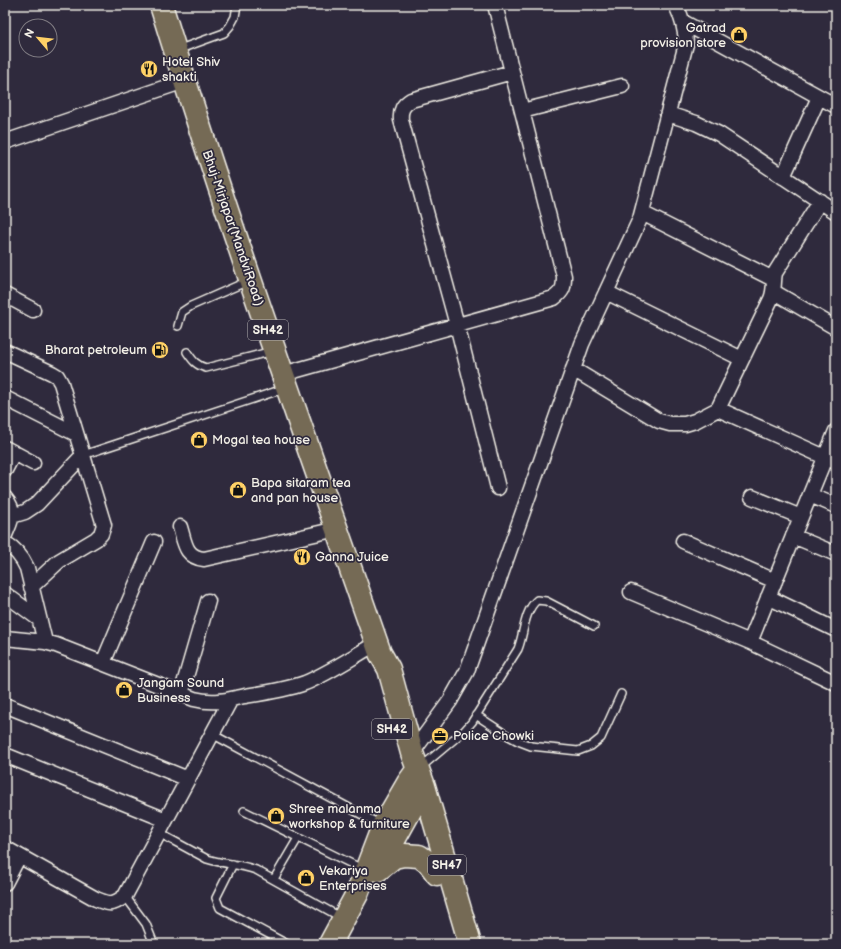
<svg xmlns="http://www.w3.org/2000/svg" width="841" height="949" viewBox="0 0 841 949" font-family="'Balsamiq Sans',sans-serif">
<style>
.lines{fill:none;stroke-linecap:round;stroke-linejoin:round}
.service-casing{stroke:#f4f1e8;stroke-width:10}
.minor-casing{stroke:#f4f1e8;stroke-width:17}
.primary-casing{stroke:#f4f1e8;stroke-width:25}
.service{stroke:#2f2a3d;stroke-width:7}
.minor{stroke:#2f2a3d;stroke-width:14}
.primary{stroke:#756a55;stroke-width:22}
.labels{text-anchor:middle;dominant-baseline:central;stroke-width:3.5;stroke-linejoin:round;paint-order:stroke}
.shield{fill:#2f2a3d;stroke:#b9b5b5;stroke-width:1}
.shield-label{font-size:12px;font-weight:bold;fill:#f4f1e8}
.poi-label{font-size:13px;fill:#f4f1e8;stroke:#2f2a3d;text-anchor:start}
.street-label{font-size:13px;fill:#f4f1e8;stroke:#2f2a3d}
</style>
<rect width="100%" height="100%" fill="#2f2a3d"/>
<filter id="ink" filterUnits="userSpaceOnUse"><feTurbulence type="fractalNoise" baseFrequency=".025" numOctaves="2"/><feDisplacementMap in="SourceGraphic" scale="8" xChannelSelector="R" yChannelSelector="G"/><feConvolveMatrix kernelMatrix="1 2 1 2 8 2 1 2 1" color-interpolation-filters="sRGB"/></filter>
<g filter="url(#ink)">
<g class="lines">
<defs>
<path id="service" d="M 177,50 L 224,33 L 230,26 L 235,17 L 237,5
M 178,326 L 182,312 L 191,306 L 248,281
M 187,352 C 193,361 196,365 206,368 L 273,351
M 83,455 L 286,388
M 476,715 L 505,734 L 518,741 L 531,746 L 578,751 L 591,746 L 601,738 L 621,694
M 212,734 L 381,825
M 420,768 L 464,731 L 472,722 L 518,649 C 524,634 524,611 537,600 L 546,601 L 594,626
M 244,811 L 364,870
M 159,833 L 207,859 C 223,864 240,864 256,870 L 342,918
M 233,864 L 216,898 L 220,908 L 287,944
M 274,879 L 298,838
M 125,896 L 146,924 L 154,944"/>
<path id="minor" d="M 683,22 L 836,106
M 522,111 L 622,86
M 668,114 L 696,123 L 719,134 L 836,212
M 5,142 L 184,81
M 783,177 L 819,97
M 642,213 L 773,279
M 606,292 L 742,359
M 774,292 L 836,328
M 5,295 L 33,310
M 5,351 L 52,373 L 57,376 L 61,383 L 104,525 L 101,534 L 96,539 L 59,561 L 31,587
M 573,369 L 659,421 L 670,424 L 685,424 L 695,421 L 718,409 L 771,299 C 775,290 773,282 775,273 L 820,201
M 283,374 L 554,298 C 563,291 564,288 564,276 L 495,5
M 5,398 L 76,434
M 718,409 L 836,462
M 5,448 L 33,463
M 5,470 L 14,453
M 498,488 L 457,325 L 401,120 C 400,110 403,105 411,100 L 512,72
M 810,495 L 836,506
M 752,497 L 801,517
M 5,498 C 17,512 11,520 5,535
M 12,516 L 25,512 L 37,504 L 83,455
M 180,527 C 185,543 185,557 204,559 L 337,529
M 793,536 L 836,554
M 683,541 L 775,581
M 5,543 C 16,549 22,557 27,568 L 45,642
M 631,592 L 750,642 L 836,683
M 5,594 L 39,619
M 768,597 L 836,630
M 5,638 L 45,642 L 56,645 L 194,699 C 214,704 226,700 245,696 C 265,693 286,690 305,683 C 329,673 354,656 377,643
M 750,642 L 836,431
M 103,663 L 154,542
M 181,694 L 208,601
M 5,705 L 188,779
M 412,753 L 450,701 L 467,671 L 582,344 L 640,219 L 686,44 C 686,30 682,18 676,5
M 5,755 L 166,820
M 5,848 L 96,899 C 110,905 113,905 125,896 L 231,699
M 5,883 L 19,856"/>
<path id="primary" d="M 161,5 C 228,223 305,438 380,653 L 389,669 L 412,753 L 424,786 L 470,944
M 379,867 L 424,786
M 378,870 L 394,857 L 404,855 L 419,856 L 428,862 L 437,874
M 330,944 L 357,894 L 383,826 L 408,783 L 418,769"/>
</defs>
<!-- service casing -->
<use href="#service" class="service-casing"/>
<!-- minor casing -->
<use href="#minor" class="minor-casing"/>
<!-- primary casing -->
<use href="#primary" class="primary-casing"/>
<!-- service -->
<use href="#service" class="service"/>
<!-- minor -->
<use href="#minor" class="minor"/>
<!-- primary -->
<use href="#primary" class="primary"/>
</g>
</g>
<!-- icons -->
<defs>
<symbol id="shop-disc" viewBox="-11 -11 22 22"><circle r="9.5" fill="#ffd166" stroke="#2f2a3d"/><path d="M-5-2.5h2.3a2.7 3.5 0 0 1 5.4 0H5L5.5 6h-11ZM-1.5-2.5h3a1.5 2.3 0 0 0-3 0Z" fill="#111"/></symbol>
<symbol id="restaurant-disc" viewBox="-11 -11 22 22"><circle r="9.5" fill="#ffd166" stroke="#2f2a3d"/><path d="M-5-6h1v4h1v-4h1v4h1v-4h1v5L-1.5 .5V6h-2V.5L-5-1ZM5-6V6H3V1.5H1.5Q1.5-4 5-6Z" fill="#111"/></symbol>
<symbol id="fuel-disc" viewBox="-11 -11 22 22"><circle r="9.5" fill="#ffd166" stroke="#2f2a3d"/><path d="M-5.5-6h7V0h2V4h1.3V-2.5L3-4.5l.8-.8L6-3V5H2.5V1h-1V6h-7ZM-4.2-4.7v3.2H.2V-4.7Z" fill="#111"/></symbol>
<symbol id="office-disc" viewBox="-11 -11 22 22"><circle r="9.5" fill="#ffd166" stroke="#2f2a3d"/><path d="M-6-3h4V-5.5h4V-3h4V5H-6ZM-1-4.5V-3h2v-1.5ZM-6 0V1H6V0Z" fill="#111"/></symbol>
</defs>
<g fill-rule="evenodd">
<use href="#shop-disc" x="729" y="25" width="20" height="20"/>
<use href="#restaurant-disc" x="139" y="59" width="20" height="20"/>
<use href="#fuel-disc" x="150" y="340" width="20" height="20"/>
<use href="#shop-disc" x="189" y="430" width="20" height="20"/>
<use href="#shop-disc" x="228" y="480" width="20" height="20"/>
<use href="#restaurant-disc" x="292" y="547" width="20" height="20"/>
<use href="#shop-disc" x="114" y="680" width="20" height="20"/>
<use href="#office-disc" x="430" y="726" width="20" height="20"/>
<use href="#shop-disc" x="266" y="806" width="20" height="20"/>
<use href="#shop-disc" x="296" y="868" width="20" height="20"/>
</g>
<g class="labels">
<!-- shield labels -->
<g class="shield">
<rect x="248" y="320" width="40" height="20" rx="3"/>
<rect x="372" y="719" width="40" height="20" rx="3"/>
<rect x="428" y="855" width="38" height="20" rx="3"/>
</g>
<g class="shield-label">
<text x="268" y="330">SH42</text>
<text x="392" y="729">SH42</text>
<text x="447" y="865">SH47</text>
</g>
<!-- poi labels -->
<g class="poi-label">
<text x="726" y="28" text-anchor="end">Gatrad<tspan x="726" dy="15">provision store</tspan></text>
<text x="162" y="62">Hotel Shiv<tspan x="162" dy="15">shakti</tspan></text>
<text x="147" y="350" text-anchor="end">Bharat petroleum</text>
<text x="212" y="440">Mogal tea house</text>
<text x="251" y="483">Bapa sitaram tea<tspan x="251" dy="15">and pan house</tspan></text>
<text x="315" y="557">Ganna Juice</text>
<text x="137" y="683">Jangam Sound<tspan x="137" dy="15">Business</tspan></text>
<text x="453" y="736">Police Chowki</text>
<text x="289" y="809">Shree malanma<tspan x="289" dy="15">workshop &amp; furniture</tspan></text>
<text x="319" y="871">Vekariya<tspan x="319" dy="15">Enterprises</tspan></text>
</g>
<!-- street labels -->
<g class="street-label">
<text transform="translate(233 228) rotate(71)">Bhuj-Mirjapar(MandviRoad)</text>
</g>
</g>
<!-- margin -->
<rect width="841" height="949" fill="none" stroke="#2f2a3d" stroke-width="20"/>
<rect x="10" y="10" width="821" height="929" fill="none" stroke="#f4f1e8" stroke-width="1.5" filter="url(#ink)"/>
<!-- north arrow -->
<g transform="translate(38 38) rotate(298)"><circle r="19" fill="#2f2a3d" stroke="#7e7a81"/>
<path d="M0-3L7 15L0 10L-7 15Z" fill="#ffd166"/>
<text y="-6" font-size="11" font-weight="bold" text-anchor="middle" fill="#f4f1e8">N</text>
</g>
</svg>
